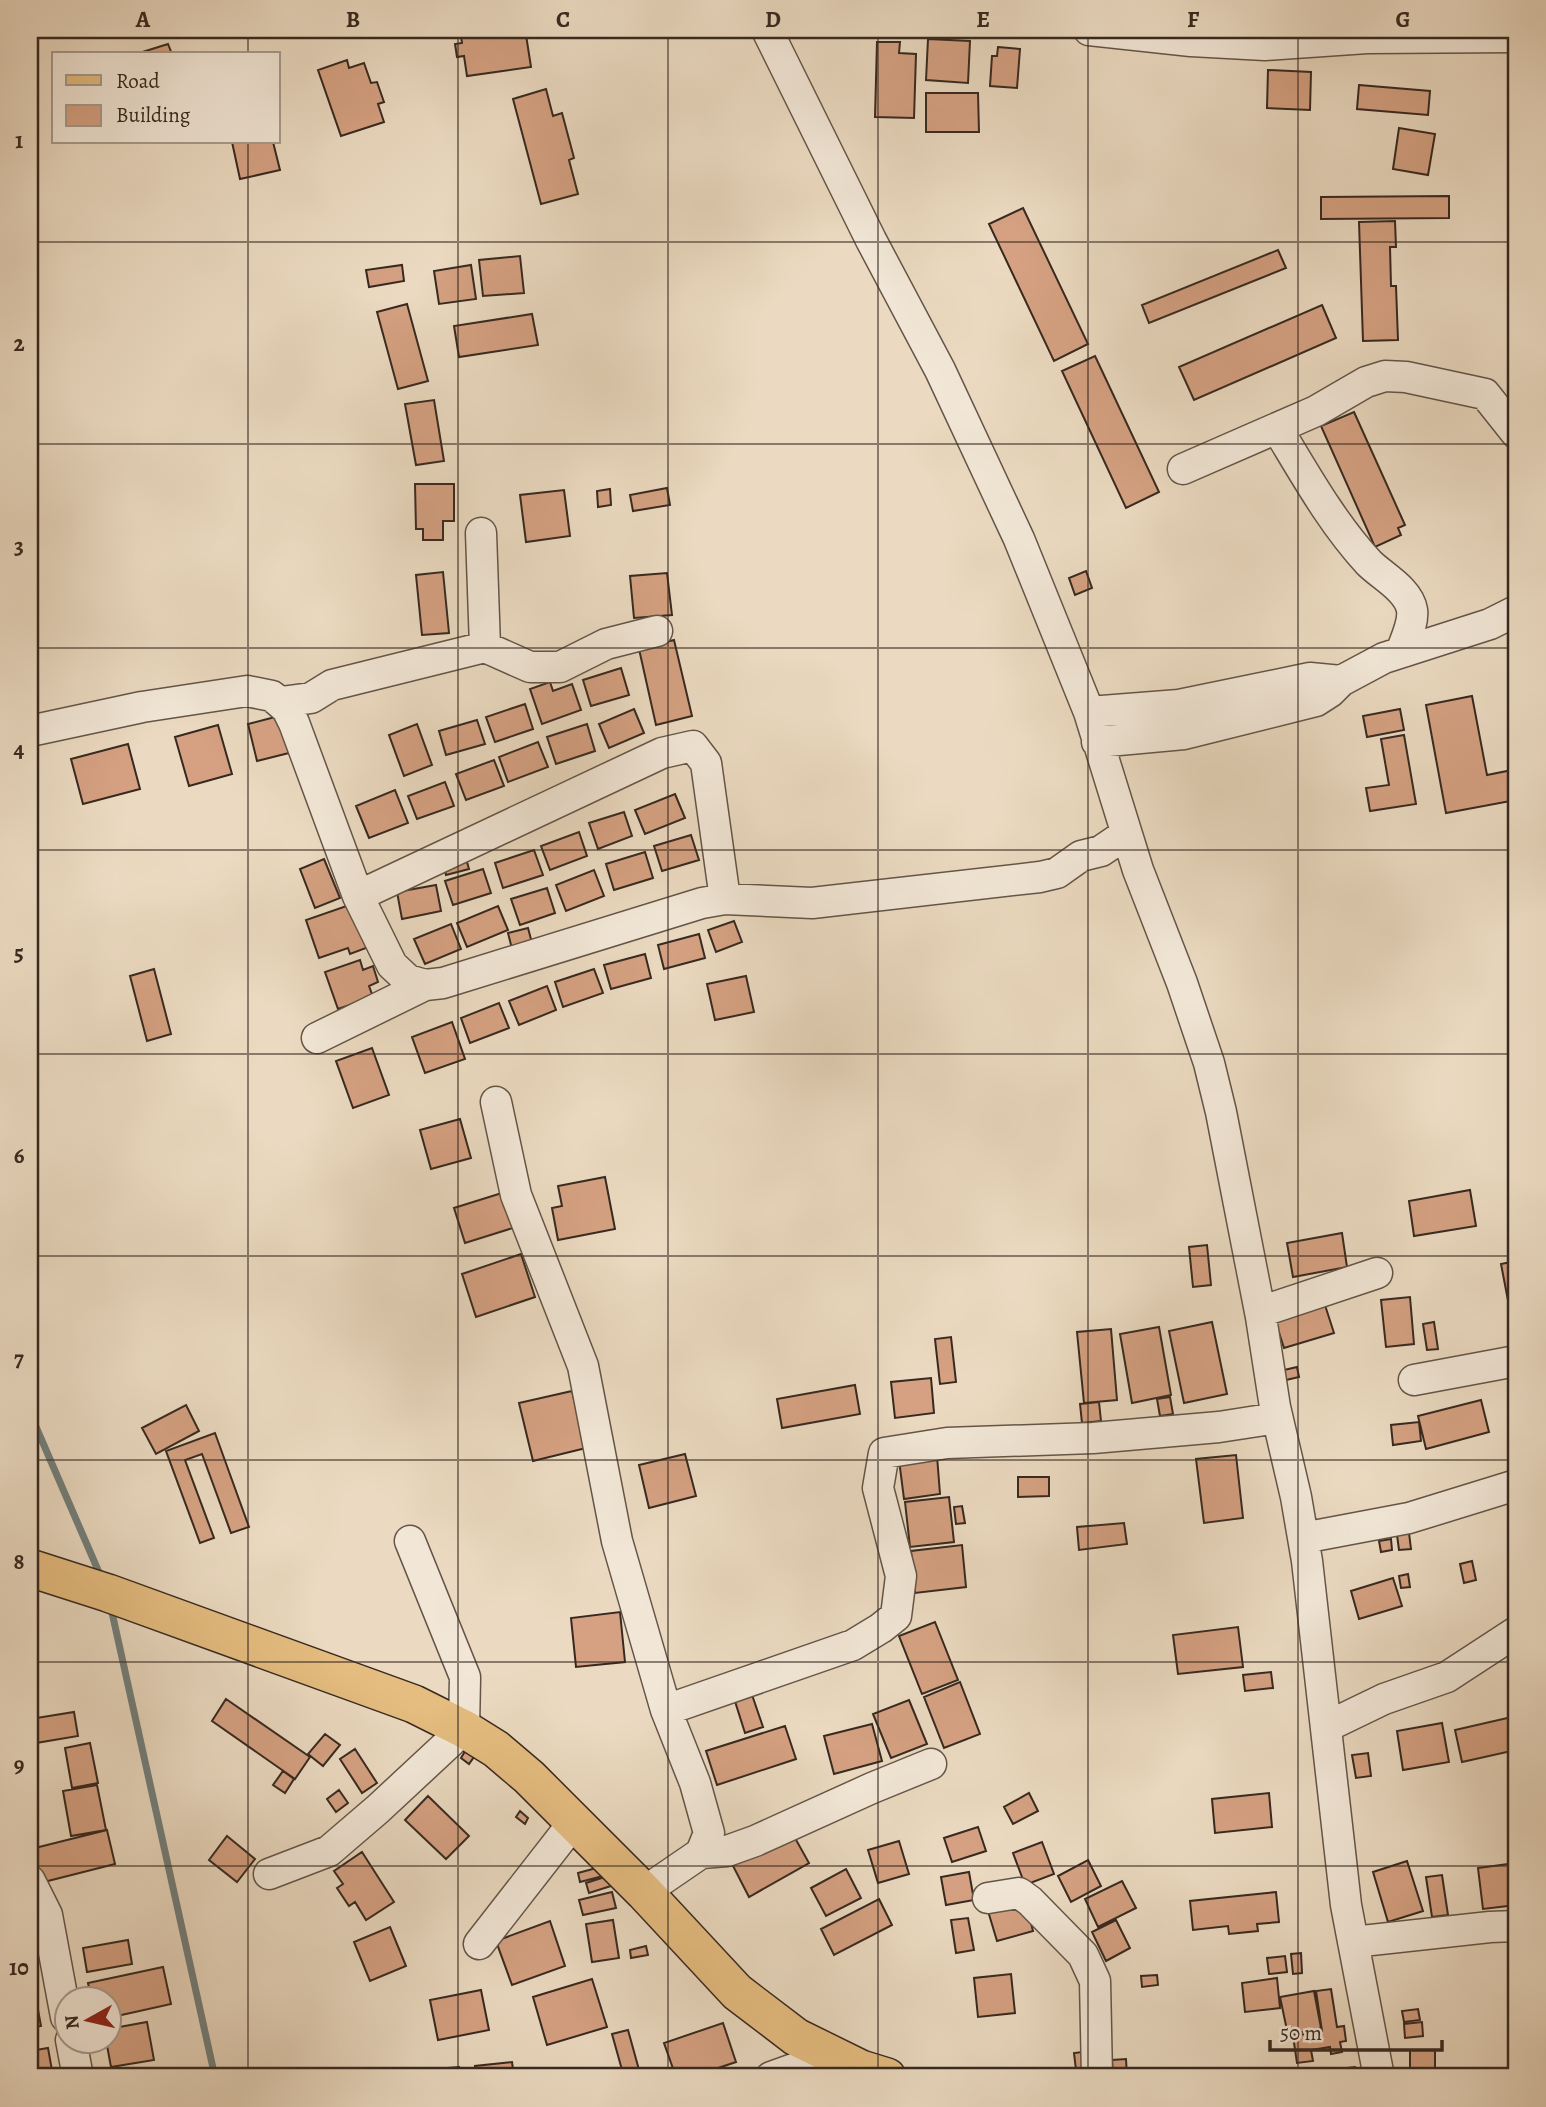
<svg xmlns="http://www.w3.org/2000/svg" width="1546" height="2107" viewBox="0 0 1546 2107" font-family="Alegreya,serif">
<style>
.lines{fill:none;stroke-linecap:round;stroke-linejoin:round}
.stream{stroke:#727f7c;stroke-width:7}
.building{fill:#d5a182;stroke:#372920;stroke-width:2}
.minor-casing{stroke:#645548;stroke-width:33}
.major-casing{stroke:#372920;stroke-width:40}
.minor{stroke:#f2e7d7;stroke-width:30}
.major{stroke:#e6bd80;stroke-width:37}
.grid{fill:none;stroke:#372920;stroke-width:2;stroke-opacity:0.55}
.neatline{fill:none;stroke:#372920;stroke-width:2.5}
.grid-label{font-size:23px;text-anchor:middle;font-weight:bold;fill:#372920}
</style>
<rect width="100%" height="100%" fill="#ebdac1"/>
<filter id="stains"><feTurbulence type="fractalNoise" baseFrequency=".00286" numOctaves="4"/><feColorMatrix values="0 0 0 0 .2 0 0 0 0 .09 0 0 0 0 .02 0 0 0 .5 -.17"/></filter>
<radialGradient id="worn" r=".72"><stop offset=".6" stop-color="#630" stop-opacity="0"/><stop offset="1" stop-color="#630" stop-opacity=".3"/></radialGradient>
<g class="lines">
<!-- stream -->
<path class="stream" d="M 30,1413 L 101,1577
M 111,1608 L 215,2077"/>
</g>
<!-- building -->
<path class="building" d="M 271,30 L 298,30 L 273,36 Z
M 460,30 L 533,30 L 533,34 L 526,35 L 531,67 L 467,76 L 464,56 L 457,57 L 455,44 L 462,43 Z
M 928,39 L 970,41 L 968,83 L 926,80 Z
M 877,42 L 900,42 L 899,53 L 916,54 L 914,118 L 875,117 Z
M 168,44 L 172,54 L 136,54 Z
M 998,47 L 1020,49 L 1017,88 L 990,86 L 992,56 L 997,56 Z
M 347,60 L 349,68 L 364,63 L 371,83 L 377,82 L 384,102 L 378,104 L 384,122 L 341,136 L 318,70 Z
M 1268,70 L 1311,72 L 1310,110 L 1267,108 Z
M 1359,85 L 1430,91 L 1428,115 L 1357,109 Z
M 546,89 L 553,116 L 562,113 L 574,158 L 569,160 L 578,194 L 541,204 L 513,99 Z
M 926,93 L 978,93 L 979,132 L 926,132 Z
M 1399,128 L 1435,134 L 1428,175 L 1393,169 Z
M 232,142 L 273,142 L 280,170 L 240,179 Z
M 1449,196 L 1449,218 L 1321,219 L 1321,197 Z
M 1023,208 L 1088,344 L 1054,361 L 989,224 Z
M 1395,221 L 1396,247 L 1390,247 L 1391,286 L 1396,286 L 1398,340 L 1363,341 L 1359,222 Z
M 1278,250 L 1286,268 L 1149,323 L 1142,305 Z
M 520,256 L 524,293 L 483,296 L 479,260 Z
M 402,265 L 404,281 L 369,287 L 366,270 Z
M 471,265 L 476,299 L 439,304 L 434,271 Z
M 407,304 L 428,381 L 398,389 L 377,312 Z
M 1322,305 L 1336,338 L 1194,400 L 1179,367 Z
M 532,314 L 538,345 L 459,357 L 454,326 Z
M 1095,356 L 1159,492 L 1126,508 L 1062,371 Z
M 434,400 L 444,461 L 416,465 L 405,404 Z
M 1354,412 L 1405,525 L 1398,528 L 1401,535 L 1375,547 L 1321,426 Z
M 415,484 L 454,484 L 454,521 L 443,521 L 443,540 L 423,540 L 423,529 L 416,529 Z
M 667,488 L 670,505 L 633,511 L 630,495 Z
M 610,489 L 611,505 L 598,507 L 597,491 Z
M 564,490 L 570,536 L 526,542 L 520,495 Z
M 1086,571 L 1092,588 L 1075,595 L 1069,578 Z
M 443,572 L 449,633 L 422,635 L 416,575 Z
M 667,573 L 672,615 L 634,618 L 630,576 Z
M 674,640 L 692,716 L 656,725 L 639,649 Z
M 621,668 L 629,695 L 591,706 L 583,680 Z
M 550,682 L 553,691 L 572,684 L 581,710 L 542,724 L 530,689 Z
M 1472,696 L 1487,775 L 1512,770 L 1516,800 L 1446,813 L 1426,705 Z
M 525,704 L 533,729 L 495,742 L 486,717 Z
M 634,709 L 644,733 L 609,748 L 599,724 Z
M 1400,709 L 1404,730 L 1367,737 L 1363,716 Z
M 279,716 L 289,753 L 257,761 L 248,724 Z
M 477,720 L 485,744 L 446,755 L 439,731 Z
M 417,724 L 432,765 L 404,776 L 389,735 Z
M 587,724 L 595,751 L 556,764 L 547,737 Z
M 218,725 L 232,774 L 189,786 L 175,737 Z
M 1404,735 L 1416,804 L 1370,811 L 1366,788 L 1389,785 L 1381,739 Z
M 538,742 L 548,767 L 508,782 L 499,757 Z
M 128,744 L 140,789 L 83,804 L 71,759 Z
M 494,760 L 504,786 L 466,800 L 456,774 Z
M 445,782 L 454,806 L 417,819 L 408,796 Z
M 395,790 L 408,823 L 369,838 L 356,806 Z
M 675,794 L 685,818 L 645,834 L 635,810 Z
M 624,812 L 632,836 L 598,849 L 589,823 Z
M 579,832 L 587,856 L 550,870 L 541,846 Z
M 691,835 L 699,860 L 662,871 L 654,846 Z
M 534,850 L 543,875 L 503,888 L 495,863 Z
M 645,852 L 653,878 L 614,890 L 606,864 Z
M 465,855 L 469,869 L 446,875 L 442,860 Z
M 324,859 L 340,898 L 315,908 L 300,869 Z
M 483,869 L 491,893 L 453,905 L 445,881 Z
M 594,870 L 604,896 L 566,911 L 556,885 Z
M 436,885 L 441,911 L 402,919 L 397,892 Z
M 547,888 L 555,913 L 520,925 L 511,899 Z
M 358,902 L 374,945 L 350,954 L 348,948 L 319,958 L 306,920 Z
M 498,906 L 508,930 L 467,947 L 457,923 Z
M 734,921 L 742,942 L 716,952 L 708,930 Z
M 451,924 L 461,949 L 425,964 L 414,939 Z
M 528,928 L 532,943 L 512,949 L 508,933 Z
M 699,934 L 705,958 L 664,969 L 658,945 Z
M 645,954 L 651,978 L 611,989 L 604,965 Z
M 360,960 L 363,970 L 373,966 L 378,982 L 369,986 L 373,997 L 338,1009 L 325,972 Z
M 154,969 L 171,1034 L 147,1041 L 130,976 Z
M 594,969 L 603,993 L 563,1007 L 555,982 Z
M 746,976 L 754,1012 L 715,1020 L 707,984 Z
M 547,986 L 556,1010 L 519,1025 L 509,1001 Z
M 499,1003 L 509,1028 L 470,1043 L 461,1018 Z
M 452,1022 L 465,1059 L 425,1073 L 412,1037 Z
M 372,1048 L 389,1095 L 353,1108 L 336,1061 Z
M 460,1119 L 471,1158 L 431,1169 L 420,1130 Z
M 605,1177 L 615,1229 L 558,1240 L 552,1208 L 562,1206 L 558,1186 Z
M 1470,1190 L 1476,1226 L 1414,1236 L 1409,1201 Z
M 505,1192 L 516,1227 L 465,1243 L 454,1208 Z
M 1342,1233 L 1347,1267 L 1293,1277 L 1287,1243 Z
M 1207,1245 L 1211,1285 L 1193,1287 L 1189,1247 Z
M 521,1254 L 535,1297 L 476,1317 L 462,1274 Z
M 1516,1261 L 1516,1315 L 1511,1316 L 1501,1264 Z
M 1410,1297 L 1414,1344 L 1386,1347 L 1381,1300 Z
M 1324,1302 L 1334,1333 L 1284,1348 L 1274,1317 Z
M 1212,1322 L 1227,1394 L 1184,1403 L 1169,1331 Z
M 1434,1322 L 1438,1349 L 1427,1350 L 1423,1324 Z
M 1159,1327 L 1171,1395 L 1132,1403 L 1120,1334 Z
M 1111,1329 L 1117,1400 L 1084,1403 L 1077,1332 Z
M 951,1337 L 956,1382 L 940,1384 L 935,1339 Z
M 1297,1367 L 1299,1377 L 1286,1380 L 1284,1370 Z
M 931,1378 L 934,1413 L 895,1418 L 891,1382 Z
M 855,1385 L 860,1414 L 782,1428 L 777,1399 Z
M 572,1391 L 586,1448 L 533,1461 L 519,1403 Z
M 1170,1397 L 1173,1414 L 1160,1416 L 1157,1399 Z
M 1481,1400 L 1489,1432 L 1426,1449 L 1418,1416 Z
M 1099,1402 L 1101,1421 L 1082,1423 L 1080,1404 Z
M 186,1405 L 199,1431 L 156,1454 L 142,1428 Z
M 1419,1422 L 1421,1441 L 1393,1445 L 1391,1425 Z
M 215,1433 L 249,1527 L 231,1533 L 202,1454 L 185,1460 L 214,1538 L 200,1543 L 166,1451 Z
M 685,1454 L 696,1496 L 649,1508 L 639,1465 Z
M 1236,1455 L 1243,1518 L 1204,1523 L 1196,1459 Z
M 937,1456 L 940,1494 L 904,1499 L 899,1460 Z
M 1018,1477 L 1049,1477 L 1049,1496 L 1018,1497 Z
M 949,1497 L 954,1542 L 910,1547 L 905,1502 Z
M 962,1506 L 965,1523 L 956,1524 L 954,1507 Z
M 1124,1523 L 1127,1544 L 1079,1550 L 1077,1527 Z
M 1409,1533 L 1411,1549 L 1399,1550 L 1397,1535 Z
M 1391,1539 L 1392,1550 L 1381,1552 L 1379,1541 Z
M 962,1545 L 966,1587 L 915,1593 L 911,1551 Z
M 1472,1561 L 1476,1580 L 1464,1583 L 1460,1564 Z
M 1408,1574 L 1410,1587 L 1401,1588 L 1399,1576 Z
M 1393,1578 L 1402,1606 L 1359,1619 L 1351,1591 Z
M 620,1612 L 625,1662 L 576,1667 L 571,1618 Z
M 935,1622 L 958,1680 L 922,1694 L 899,1636 Z
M 1238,1627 L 1243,1667 L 1178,1674 L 1173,1635 Z
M 1271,1672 L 1273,1688 L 1245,1691 L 1243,1675 Z
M 960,1682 L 980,1734 L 944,1748 L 924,1697 Z
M 750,1689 L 763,1727 L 745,1733 L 733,1695 Z
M 226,1699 L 310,1757 L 295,1779 L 212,1721 Z
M 909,1700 L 927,1744 L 891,1758 L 873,1714 Z
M 74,1712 L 78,1736 L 30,1744 L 30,1719 Z
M 1516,1716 L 1516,1750 L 1462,1762 L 1455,1730 Z
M 1442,1723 L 1449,1762 L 1403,1770 L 1397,1731 Z
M 872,1724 L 882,1761 L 834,1774 L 824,1736 Z
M 785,1726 L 796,1759 L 717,1785 L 706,1751 Z
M 325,1734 L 340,1745 L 323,1766 L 308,1754 Z
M 90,1743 L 98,1783 L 72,1788 L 65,1748 Z
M 467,1748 L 476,1754 L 469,1764 L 461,1758 Z
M 355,1749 L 377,1783 L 362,1793 L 340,1759 Z
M 1368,1753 L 1371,1776 L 1356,1778 L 1352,1755 Z
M 283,1771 L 294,1779 L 285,1793 L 273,1785 Z
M 97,1785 L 106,1830 L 71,1836 L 63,1791 Z
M 339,1790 L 348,1803 L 336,1812 L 327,1799 Z
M 1029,1793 L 1038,1811 L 1013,1824 L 1004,1807 Z
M 1269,1793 L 1272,1827 L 1215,1833 L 1212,1799 Z
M 428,1796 L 469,1836 L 446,1859 L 405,1820 Z
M 520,1811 L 528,1818 L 525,1824 L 516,1817 Z
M 978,1827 L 986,1851 L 952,1862 L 944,1838 Z
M 790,1829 L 809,1863 L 749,1897 L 731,1862 Z
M 107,1830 L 115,1864 L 40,1883 L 31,1849 Z
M 227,1836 L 255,1859 L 237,1882 L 209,1860 Z
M 899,1841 L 909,1874 L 878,1883 L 868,1850 Z
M 1042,1842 L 1054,1874 L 1025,1885 L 1013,1853 Z
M 362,1852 L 394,1902 L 366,1920 L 355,1902 L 349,1906 L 337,1888 L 343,1884 L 334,1871 Z
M 1088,1860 L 1101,1886 L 1071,1902 L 1058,1876 Z
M 1407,1861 L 1423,1911 L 1388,1922 L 1373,1872 Z
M 1516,1863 L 1516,1905 L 1483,1909 L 1478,1868 Z
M 600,1867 L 603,1876 L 580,1882 L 578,1873 Z
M 846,1869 L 861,1898 L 826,1916 L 811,1888 Z
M 969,1872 L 974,1900 L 946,1905 L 941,1877 Z
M 611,1875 L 614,1885 L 589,1893 L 586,1883 Z
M 1442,1875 L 1448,1915 L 1432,1917 L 1426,1877 Z
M 1122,1881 L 1136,1908 L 1098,1927 L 1085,1899 Z
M 612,1892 L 616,1908 L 583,1915 L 579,1900 Z
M 1276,1892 L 1279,1922 L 1257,1924 L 1258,1931 L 1229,1934 L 1228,1926 L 1193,1930 L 1190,1901 Z
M 879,1899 L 892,1925 L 834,1955 L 821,1929 Z
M 1025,1900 L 1033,1931 L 997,1941 L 988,1911 Z
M 968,1918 L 974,1950 L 956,1953 L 951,1920 Z
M 613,1920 L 619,1958 L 592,1962 L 586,1924 Z
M 1116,1920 L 1130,1948 L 1106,1961 L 1092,1932 Z
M 550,1921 L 565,1966 L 512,1985 L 496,1941 Z
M 390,1927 L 406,1966 L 370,1981 L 354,1942 Z
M 31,1939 L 36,1965 L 30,1966 L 30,1940 Z
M 128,1940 L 132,1964 L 87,1972 L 83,1948 Z
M 646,1946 L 648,1955 L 631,1958 L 630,1950 Z
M 1301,1953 L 1302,1973 L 1293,1974 L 1291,1954 Z
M 1285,1956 L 1287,1972 L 1269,1974 L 1267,1958 Z
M 163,1967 L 171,2004 L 108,2018 L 108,1998 L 91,1998 L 88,1983 Z
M 1011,1974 L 1015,2013 L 978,2017 L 974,1978 Z
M 1157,1975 L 1158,1985 L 1142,1987 L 1141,1976 Z
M 1277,1978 L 1280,2008 L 1245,2012 L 1242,1983 Z
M 592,1979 L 607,2027 L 547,2045 L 533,1997 Z
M 33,1983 L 41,2026 L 30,2028 L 30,1984 Z
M 1331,1989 L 1337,2027 L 1344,2026 L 1346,2041 L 1340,2042 L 1342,2052 L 1331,2054 L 1330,2047 L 1311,2050 L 1313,2061 L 1297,2063 L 1293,2036 L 1322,2031 L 1316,1991 Z
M 481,1990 L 489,2030 L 438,2040 L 430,2000 Z
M 1314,1991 L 1321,2028 L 1288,2035 L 1280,1997 Z
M 1418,2009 L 1420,2020 L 1404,2022 L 1402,2011 Z
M 147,2022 L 154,2060 L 111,2067 L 106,2040 L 108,2040 L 108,2029 Z
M 1422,2022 L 1423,2036 L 1405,2038 L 1404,2024 Z
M 723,2023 L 736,2062 L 691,2077 L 676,2077 L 664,2043 Z
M 628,2030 L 641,2077 L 624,2077 L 612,2034 Z
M 48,2048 L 53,2076 L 30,2077 L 30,2051 Z
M 1410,2050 L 1435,2050 L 1435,2075 L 1410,2074 Z
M 1090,2051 L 1093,2068 L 1076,2070 L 1074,2053 Z
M 1126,2059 L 1127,2077 L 1113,2077 L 1112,2060 Z
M 512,2062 L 514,2077 L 476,2077 L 475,2066 Z
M 459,2067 L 460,2077 L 425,2077 L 424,2070 Z
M 1355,2067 L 1356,2077 L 1339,2077 L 1338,2069 Z"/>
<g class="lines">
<defs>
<path id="minor" d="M 767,30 L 871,240 L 940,370 L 1019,539 L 1089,712 L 1138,870 L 1182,983 L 1209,1063 L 1221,1112 L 1261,1317 L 1275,1407 L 1296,1497 L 1307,1561 L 1346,1905 L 1379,2077
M 1089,30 L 1191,41 L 1265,45 L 1367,38 L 1516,37
M 1277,428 C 1305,474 1332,523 1369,563 C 1382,576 1409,590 1412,610 C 1414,623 1405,641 1401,652
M 1183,469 L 1316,411 L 1366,382 L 1385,376 L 1406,377 L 1485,394 L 1516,433
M 481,533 L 485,647
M 281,702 L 311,698 L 332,685 L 485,647 L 530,667 L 560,667 L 606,644 L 657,631
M 1089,712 L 1179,705 L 1310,678 L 1341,681
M 30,731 L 142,707 L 247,691 L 272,696 L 287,709 L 294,723 L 358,896 L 392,965 L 408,980 L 425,985
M 1097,742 L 1184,734 L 1316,701 L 1330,692 L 1341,681 L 1384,658 L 1490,624 L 1516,611
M 358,896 L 662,753 L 693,746 L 706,763 L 725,899
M 317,1038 L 425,985 L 443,983 L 702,903 L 725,899 L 812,903 L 1040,877 L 1057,873 L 1081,856 L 1101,851 L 1126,834
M 496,1102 L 516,1195 L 583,1366 L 617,1541 L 666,1710 L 695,1783 L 709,1833 L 701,1853 L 644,1892
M 1260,1312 L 1377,1273
M 1414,1380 L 1516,1361
M 1303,1538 L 1409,1518 L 1516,1485
M 666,1710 L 853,1645 L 881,1628 L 896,1616 L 901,1576 L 878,1488 L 884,1453 L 947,1443 L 1093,1438 L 1219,1427 L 1277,1418
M 1326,1727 L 1384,1699 L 1447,1677 L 1516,1632
M 701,1853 L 727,1851 L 755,1841 L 872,1788 L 931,1764
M 269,1874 L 329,1851 L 378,1809 L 464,1729 L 465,1677 L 410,1541
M 30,1881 L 47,1915 L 66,2017
M 988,1898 L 1019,1893 L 1030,1901 L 1083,1955 L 1095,1981 L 1097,2077
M 1353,1942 L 1490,1927 L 1516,1926
M 479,1944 L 574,1822
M 71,2040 L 78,2077
M 771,2077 L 832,2055"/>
<path id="major" d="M 30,1568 L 108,1593 L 414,1704 L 464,1729 L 496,1749 L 529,1777 L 644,1892 L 737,1992 L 796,2037 L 861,2069 L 887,2077"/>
</defs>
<!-- minor casing -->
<use href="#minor" class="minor-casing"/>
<!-- major casing -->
<use href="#major" class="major-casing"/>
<!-- minor -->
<use href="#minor" class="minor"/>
<!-- major -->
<use href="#major" class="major"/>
</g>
<!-- grid -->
<path class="grid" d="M 248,30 L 248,54M 458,30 L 458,2077M 668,30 L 668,2077M 878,30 L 878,2077M 1088,30 L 1088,2077M 1298,30 L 1298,2077M 248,142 L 248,2077M 30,242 L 1516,242M 30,444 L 1516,444M 30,648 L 1516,648M 30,850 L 1516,850M 30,1054 L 1516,1054M 30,1256 L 1516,1256M 30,1460 L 1516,1460M 30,1662 L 1516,1662M 30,1866 L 1516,1866"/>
<!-- margin -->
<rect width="1546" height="2107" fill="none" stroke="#ebdac1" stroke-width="77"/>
<!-- legend -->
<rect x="52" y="52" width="228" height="91" fill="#f2e7d7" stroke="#a79b8e" stroke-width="2"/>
<rect x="66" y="75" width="35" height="10" fill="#e6bd80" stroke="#a79b8e" stroke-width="2"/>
<text x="116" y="88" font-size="21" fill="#372920">Road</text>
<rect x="66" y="105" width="35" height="21" fill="#d5a182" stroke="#a79b8e" stroke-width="2"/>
<text x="116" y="122" font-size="21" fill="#372920">Building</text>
<!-- north arrow -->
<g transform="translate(88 2020) rotate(262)"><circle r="33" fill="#f2e7d7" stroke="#a79b8e" stroke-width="2"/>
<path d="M0-5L12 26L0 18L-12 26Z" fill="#8f2418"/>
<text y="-10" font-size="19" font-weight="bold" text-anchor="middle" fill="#372920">N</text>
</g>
<!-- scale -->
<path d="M1270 2040v10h172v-10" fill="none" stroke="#372920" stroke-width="3.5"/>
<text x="1280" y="2040" font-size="21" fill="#372920" stroke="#f2e7d7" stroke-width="5" paint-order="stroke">50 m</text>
<rect x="38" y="38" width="1470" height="2030" class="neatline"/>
<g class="grid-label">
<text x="143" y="27">A</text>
<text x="353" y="27">B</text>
<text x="563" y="27">C</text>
<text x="773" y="27">D</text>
<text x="983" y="27">E</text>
<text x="1193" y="27">F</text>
<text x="1403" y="27">G</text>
<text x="19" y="148">1</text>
<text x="19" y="351">2</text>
<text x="19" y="554">3</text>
<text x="19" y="757">4</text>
<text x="19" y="960">5</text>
<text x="19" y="1163">6</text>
<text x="19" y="1366">7</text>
<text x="19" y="1569">8</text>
<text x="19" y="1772">9</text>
<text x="19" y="1975">10</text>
</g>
<rect width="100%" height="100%" filter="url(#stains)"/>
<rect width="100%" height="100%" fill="url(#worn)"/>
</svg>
